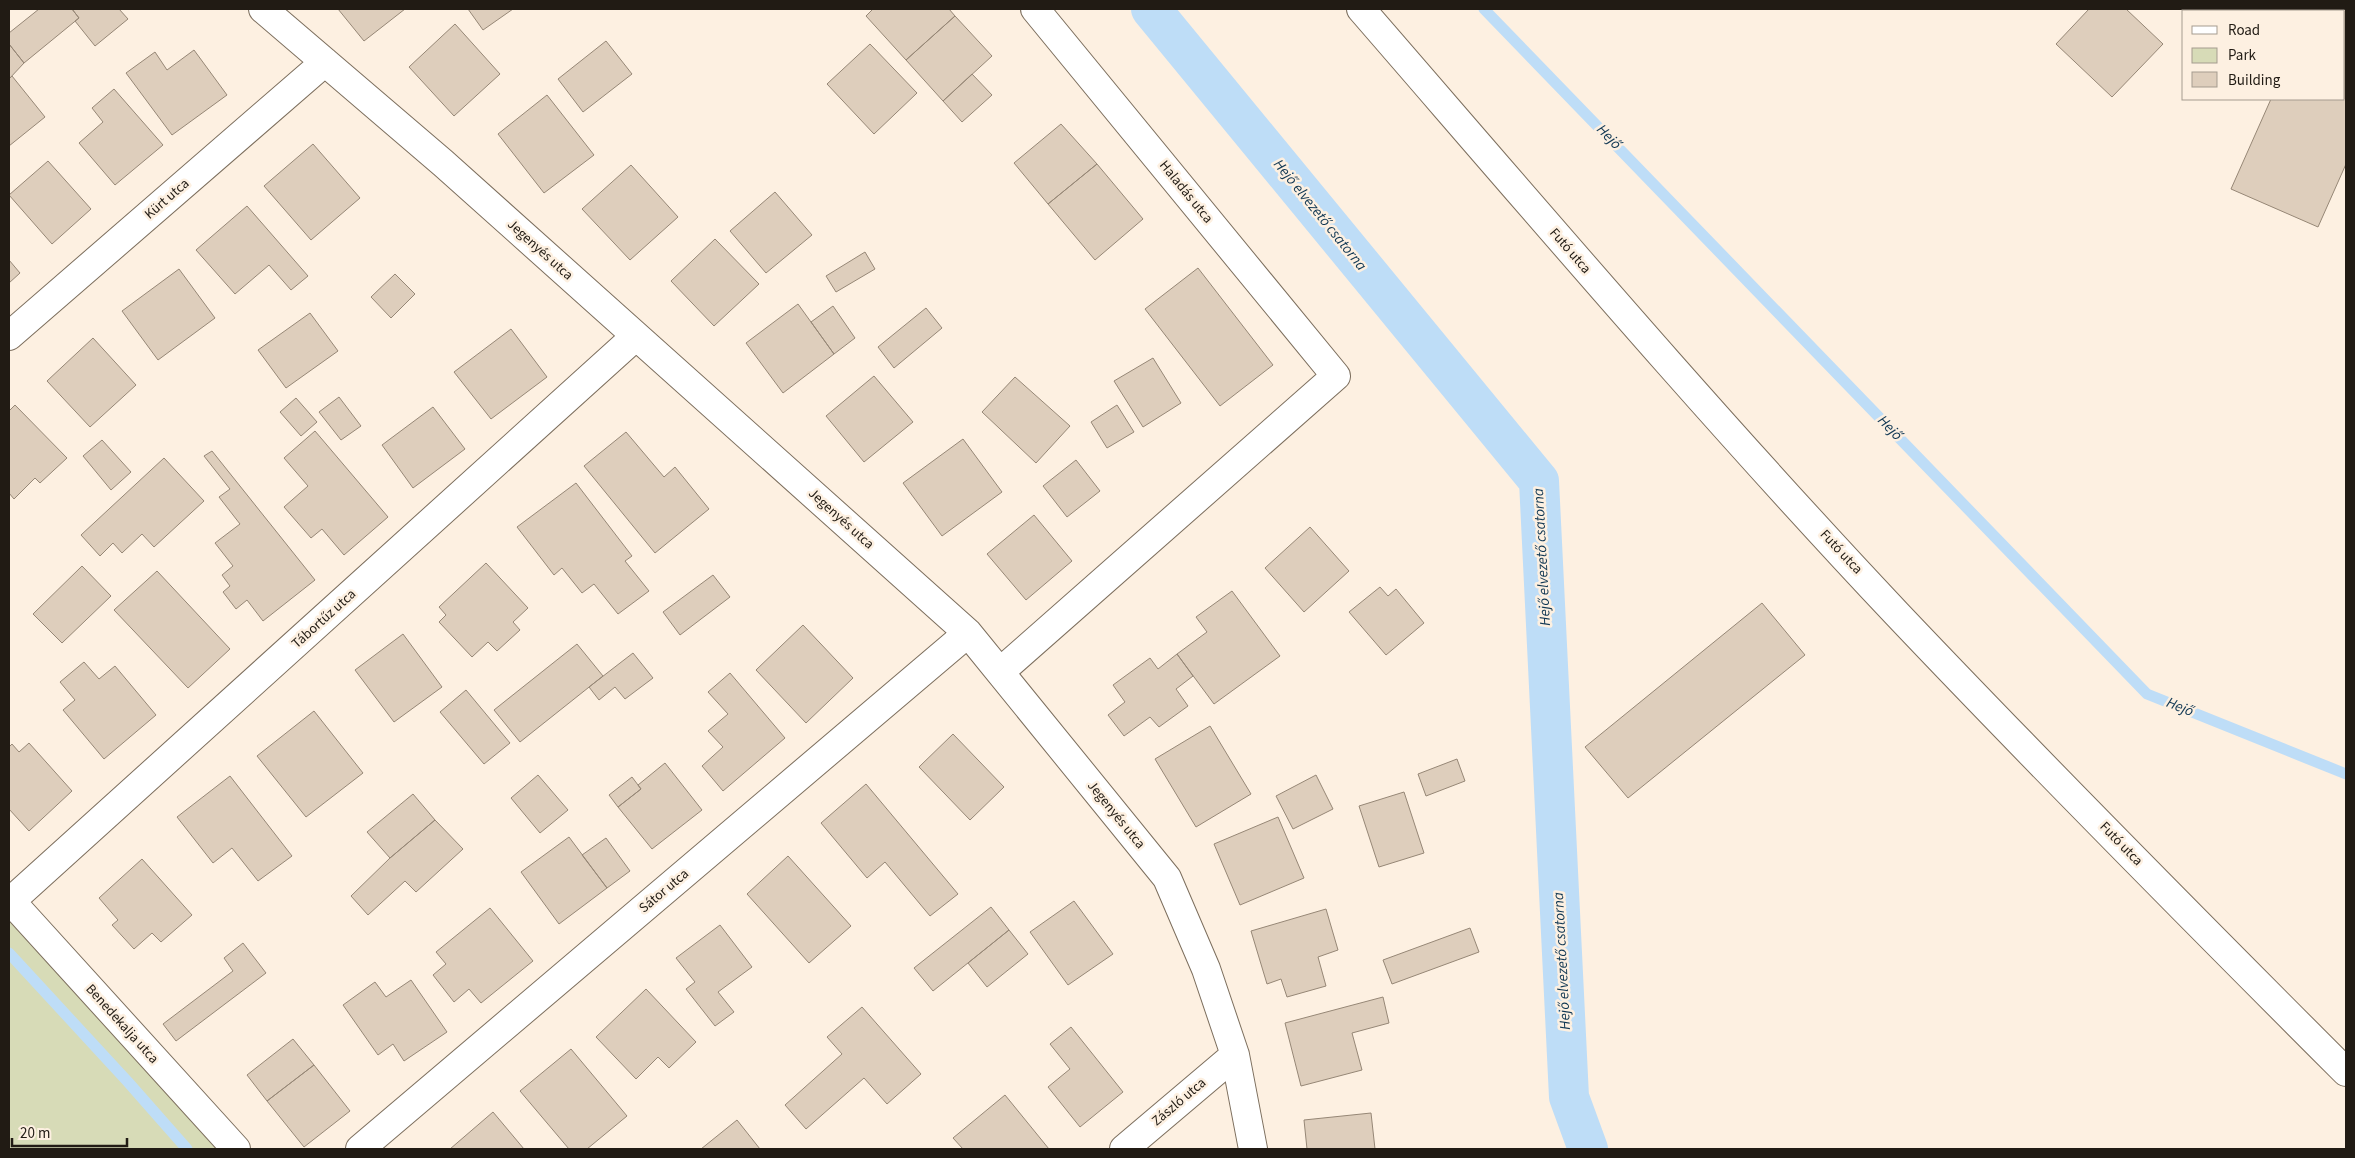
<svg xmlns="http://www.w3.org/2000/svg" width="2355" height="1158" viewBox="0 0 2355 1158" font-family="'Source Sans 3',sans-serif">
<style>
.green{fill:#d7dbb7}
.lines{fill:none;stroke-linecap:round;stroke-linejoin:round}
.stream{stroke:#beddf7;stroke-width:11}
.canal{stroke:#beddf7;stroke-width:40}
.building{fill:#decebc;stroke:#968776}
.street-casing{stroke:#7c6e5d;stroke-width:30}
.secondary-casing{stroke:#7c6e5d;stroke-width:30}
.street{stroke:#fff;stroke-width:28}
.secondary{stroke:#fff;stroke-width:28}
.labels{text-anchor:middle;dominant-baseline:central;stroke-width:5;stroke-linejoin:round;paint-order:stroke}
.street-label{font-size:14px;fill:#211b14;stroke:#fdf0e1}
.water-label{font-size:15px;font-style:italic;fill:#103753;stroke:#fdf0e1}
</style>
<rect width="100%" height="100%" fill="#fdf0e1"/>
<!-- green -->
<path class="green" d="M 9,911 L 219,1149 L 9,1149 Z"/>
<g class="lines">
<!-- stream -->
<path class="stream" d="M 1484,9 L 2147,694 L 2346,774
M 9,953 L 128,1082 L 187,1149"/>
<!-- canal -->
<path class="canal" d="M 1151,9 L 1539,481 L 1569,1097 L 1588,1149"/>
</g>
<!-- building -->
<path class="building" d="M 39,9 L 72,9 L 79,18 L 24,63 L 9,44 L 9,33 Z
M 72,9 L 119,9 L 128,19 L 95,46 L 75,21 L 79,18 Z
M 338,9 L 405,9 L 364,41 Z
M 468,9 L 513,9 L 483,30 Z
M 873,9 L 949,9 L 955,16 L 906,60 L 866,16 Z
M 2089,9 L 2126,9 L 2163,44 L 2112,97 L 2056,44 Z
M 2311,9 L 2346,9 L 2346,164 L 2318,227 L 2231,189 L 2271,99 L 2344,99 L 2344,11 L 2310,11 Z
M 955,16 L 992,56 L 943,101 L 906,60 Z
M 455,24 L 500,74 L 454,116 L 409,67 Z
M 606,41 L 632,74 L 583,112 L 558,79 Z
M 9,44 L 24,63 L 9,79 Z
M 870,44 L 917,93 L 874,134 L 827,84 Z
M 194,50 L 227,95 L 172,135 L 126,73 L 155,52 L 167,70 Z
M 972,74 L 992,95 L 962,122 L 943,101 Z
M 12,76 L 45,117 L 9,146 L 9,79 Z
M 114,89 L 163,145 L 115,185 L 79,143 L 103,122 L 92,108 Z
M 547,95 L 594,155 L 544,193 L 498,134 Z
M 1061,124 L 1097,164 L 1048,204 L 1014,163 Z
M 313,144 L 360,198 L 311,240 L 264,186 Z
M 48,161 L 91,209 L 52,244 L 9,195 Z
M 1097,164 L 1143,219 L 1095,260 L 1048,204 Z
M 631,165 L 678,217 L 630,260 L 582,209 Z
M 775,192 L 812,235 L 766,273 L 730,231 Z
M 247,206 L 308,276 L 291,290 L 269,265 L 235,294 L 196,250 Z
M 715,239 L 759,284 L 714,326 L 671,281 Z
M 865,252 L 875,269 L 836,292 L 826,276 Z
M 9,260 L 20,273 L 9,283 Z
M 1198,268 L 1273,365 L 1220,406 L 1145,309 Z
M 179,269 L 215,318 L 158,360 L 122,311 Z
M 395,274 L 415,294 L 391,318 L 371,297 Z
M 798,304 L 834,354 L 783,393 L 746,343 Z
M 833,306 L 855,338 L 834,354 L 811,322 Z
M 926,308 L 942,328 L 894,368 L 878,347 Z
M 310,313 L 338,351 L 286,388 L 258,350 Z
M 511,329 L 547,377 L 491,419 L 454,372 Z
M 93,338 L 136,385 L 90,427 L 47,381 Z
M 1153,358 L 1181,403 L 1143,427 L 1114,381 Z
M 874,376 L 913,422 L 864,462 L 826,416 Z
M 1015,377 L 1070,426 L 1036,463 L 982,412 Z
M 339,397 L 361,426 L 341,440 L 319,412 Z
M 296,398 L 317,422 L 301,436 L 280,412 Z
M 15,405 L 67,458 L 40,483 L 35,478 L 14,499 L 9,493 L 9,411 Z
M 1117,405 L 1134,432 L 1107,448 L 1091,422 Z
M 433,407 L 465,449 L 413,488 L 382,445 Z
M 315,431 L 388,517 L 344,555 L 322,529 L 311,538 L 284,507 L 308,486 L 284,458 Z
M 626,432 L 664,477 L 675,467 L 709,509 L 655,553 L 584,466 Z
M 963,439 L 1002,492 L 942,536 L 903,483 Z
M 102,440 L 131,472 L 111,490 L 83,456 Z
M 212,451 L 315,580 L 263,621 L 247,600 L 236,609 L 223,592 L 230,586 L 222,575 L 233,566 L 215,543 L 240,524 L 219,497 L 230,489 L 204,456 Z
M 164,458 L 204,501 L 154,547 L 142,534 L 122,553 L 113,543 L 100,556 L 81,535 Z
M 1076,460 L 1100,491 L 1067,517 L 1043,486 Z
M 576,483 L 632,556 L 625,561 L 649,591 L 618,614 L 594,584 L 582,593 L 562,568 L 554,575 L 517,527 Z
M 1034,515 L 1072,561 L 1026,600 L 987,554 Z
M 1310,527 L 1349,571 L 1304,612 L 1265,568 Z
M 486,563 L 528,608 L 513,622 L 520,630 L 497,651 L 488,642 L 472,657 L 439,622 L 446,615 L 439,607 Z
M 82,566 L 111,596 L 62,643 L 33,614 Z
M 157,571 L 230,649 L 188,688 L 114,610 Z
M 713,575 L 730,597 L 680,635 L 663,612 Z
M 1380,587 L 1388,596 L 1396,589 L 1424,623 L 1386,655 L 1349,612 Z
M 1232,591 L 1280,656 L 1214,704 L 1177,654 L 1207,632 L 1196,617 Z
M 1762,603 L 1805,655 L 1628,798 L 1585,747 Z
M 803,625 L 853,678 L 806,723 L 756,670 Z
M 403,634 L 442,687 L 394,722 L 355,670 Z
M 577,644 L 603,676 L 520,742 L 494,710 Z
M 633,653 L 653,678 L 625,699 L 615,687 L 599,700 L 589,687 Z
M 1177,654 L 1193,676 L 1176,689 L 1188,706 L 1159,727 L 1150,717 L 1124,736 L 1108,715 L 1125,702 L 1113,685 L 1150,658 L 1158,669 Z
M 84,662 L 99,679 L 115,666 L 156,715 L 104,759 L 63,710 L 75,700 L 60,682 Z
M 730,673 L 785,738 L 723,791 L 702,766 L 723,747 L 708,731 L 728,714 L 708,692 Z
M 466,690 L 510,743 L 484,764 L 440,712 Z
M 314,711 L 363,773 L 306,817 L 257,756 Z
M 1210,726 L 1251,794 L 1196,827 L 1155,759 Z
M 953,734 L 1004,787 L 970,820 L 919,767 Z
M 29,743 L 72,791 L 29,831 L 9,809 L 9,747 L 12,744 L 19,752 Z
M 1457,759 L 1465,781 L 1426,796 L 1418,774 Z
M 665,763 L 702,810 L 652,849 L 618,807 L 641,789 L 638,785 Z
M 538,775 L 568,810 L 540,833 L 511,798 Z
M 1316,775 L 1333,809 L 1293,829 L 1276,796 Z
M 230,776 L 292,856 L 258,881 L 232,848 L 213,863 L 177,817 Z
M 632,777 L 641,789 L 618,807 L 609,795 Z
M 866,784 L 958,894 L 930,916 L 885,862 L 867,878 L 821,823 Z
M 1404,792 L 1424,853 L 1379,867 L 1359,806 Z
M 413,794 L 435,820 L 390,858 L 367,832 Z
M 1278,817 L 1304,878 L 1240,905 L 1214,844 Z
M 435,820 L 463,849 L 416,892 L 405,881 L 368,915 L 351,896 L 390,858 Z
M 569,837 L 607,888 L 559,924 L 521,872 Z
M 606,838 L 630,871 L 607,888 L 582,855 Z
M 788,856 L 851,926 L 809,963 L 747,894 Z
M 142,859 L 192,915 L 161,942 L 152,933 L 134,949 L 112,925 L 118,920 L 99,898 Z
M 1074,901 L 1113,954 L 1068,985 L 1030,932 Z
M 991,907 L 1009,930 L 933,991 L 914,968 Z
M 490,908 L 533,961 L 481,1003 L 469,989 L 454,1002 L 433,975 L 446,964 L 436,952 Z
M 1326,909 L 1338,950 L 1318,957 L 1326,986 L 1287,997 L 1281,979 L 1267,984 L 1251,931 Z
M 720,925 L 752,967 L 718,992 L 734,1012 L 715,1026 L 686,989 L 695,982 L 676,958 Z
M 1470,928 L 1479,952 L 1392,984 L 1383,960 Z
M 1009,930 L 1028,954 L 987,987 L 968,963 Z
M 243,943 L 266,973 L 176,1041 L 163,1024 L 233,971 L 224,958 Z
M 411,980 L 447,1032 L 404,1061 L 393,1044 L 378,1055 L 343,1005 L 375,982 L 386,997 Z
M 646,989 L 696,1042 L 669,1068 L 658,1057 L 636,1079 L 596,1037 Z
M 1383,997 L 1389,1023 L 1352,1033 L 1362,1070 L 1301,1086 L 1285,1023 Z
M 862,1007 L 921,1074 L 887,1104 L 864,1078 L 806,1129 L 785,1105 L 842,1054 L 827,1037 Z
M 1071,1027 L 1123,1092 L 1080,1127 L 1048,1087 L 1070,1069 L 1050,1044 Z
M 293,1039 L 314,1065 L 267,1101 L 247,1075 Z
M 571,1049 L 627,1116 L 587,1149 L 569,1149 L 520,1091 Z
M 314,1065 L 350,1111 L 304,1147 L 267,1101 Z
M 1005,1095 L 1049,1149 L 963,1149 L 953,1138 Z
M 493,1112 L 524,1149 L 450,1149 Z
M 1371,1113 L 1375,1149 L 1307,1149 L 1304,1120 Z
M 737,1120 L 760,1149 L 701,1149 Z"/>
<g class="lines">
<defs>
<path id="street" d="M 263,9 L 443,163 L 968,633 L 1167,878 L 1206,969 L 1235,1055 L 1253,1149
M 9,336 L 325,62
M 1000,672 L 1336,376 L 1035,9
M 9,899 L 236,1149
M 11,901 L 636,336
M 360,1149 L 968,633
M 1124,1149 L 1235,1055"/>
<path id="secondary" d="M 1361,9 C 1537,212 1712,418 1897,614 C 2044,769 2195,921 2346,1072"/>
</defs>
<!-- street casing -->
<use href="#street" class="street-casing"/>
<!-- secondary casing -->
<use href="#secondary" class="secondary-casing"/>
<!-- street -->
<use href="#street" class="street"/>
<!-- secondary -->
<use href="#secondary" class="secondary"/>
</g>
<g class="labels">
<!-- street labels -->
<g class="street-label">
<text transform="translate(1186 192) rotate(51)">Haladás utca</text>
<text transform="translate(167 199) rotate(-41)">Kürt utca</text>
<text transform="translate(540 250) rotate(42)">Jegenyés utca</text>
<text transform="translate(1570 251) rotate(49)">Futó utca</text>
<text transform="translate(841 519) rotate(42)">Jegenyés utca</text>
<text transform="translate(1841 552) rotate(47)">Futó utca</text>
<text transform="translate(324 619) rotate(-42)">Tábortűz utca</text>
<text transform="translate(1116 815) rotate(51)">Jegenyés utca</text>
<text transform="translate(2121 844) rotate(46)">Futó utca</text>
<text transform="translate(664 891) rotate(-40)">Sátor utca</text>
<text transform="translate(122 1024) rotate(48)">Benedekalja utca</text>
<text transform="translate(1179 1102) rotate(-40)">Zászló utca</text>
</g>
<!-- water labels -->
<g class="water-label">
<text transform="translate(1609 137) rotate(46)">Hejő</text>
<text transform="translate(1320 215) rotate(51)">Hejő elvezető csatorna</text>
<text transform="translate(1890 428) rotate(46)">Hejő</text>
<text transform="translate(1542 557) rotate(-93)">Hejő elvezető csatorna</text>
<text transform="translate(2180 707) rotate(22)">Hejő</text>
<text transform="translate(1562 961) rotate(-93)">Hejő elvezető csatorna</text>
</g>
</g>
<!-- border -->
<rect width="2355" height="1158" fill="none" stroke="#211b14" stroke-width="20"/>
<!-- legend -->
<rect x="2182" y="10" width="162" height="90" fill="#fdf0e1" stroke="#a59b8f"/>
<rect x="2192" y="26" width="25" height="8" fill="#ffffff" stroke="#a59b8f"/>
<text x="2228" y="35" font-size="15" fill="#211b14">Road</text>
<rect x="2192" y="48" width="25" height="15" fill="#d7dbb7" stroke="#a59b8f"/>
<text x="2228" y="60" font-size="15" fill="#211b14">Park</text>
<rect x="2192" y="72" width="25" height="15" fill="#decebc" stroke="#a59b8f"/>
<text x="2228" y="85" font-size="15" fill="#211b14">Building</text>
<!-- scale -->
<path d="M12 1138v8h115v-8" fill="none" stroke="#211b14" stroke-width="2.5"/>
<text x="20" y="1138" font-size="15" fill="#211b14" stroke="#fdf0e1" stroke-width="4" paint-order="stroke">20 m</text>
</svg>
